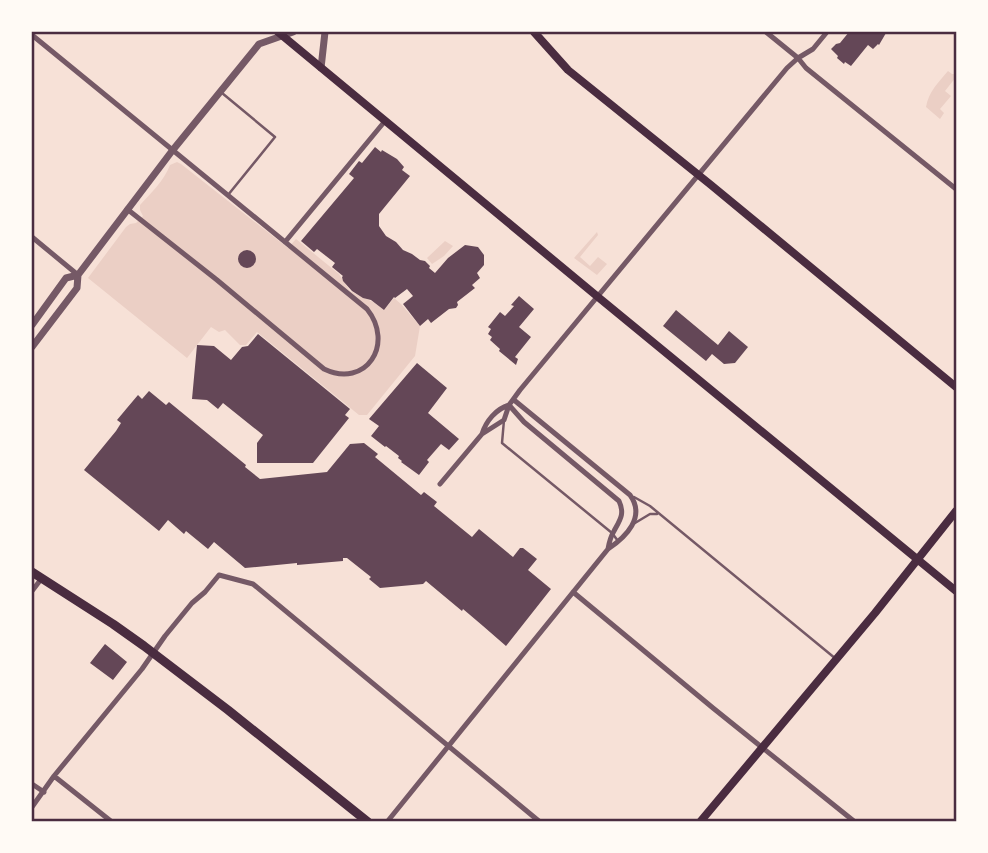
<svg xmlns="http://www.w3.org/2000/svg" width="988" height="853" viewBox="0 0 988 853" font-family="'Work Sans',sans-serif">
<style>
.green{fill:#ebcfc5}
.building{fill:#644757}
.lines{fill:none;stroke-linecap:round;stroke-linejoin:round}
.service{stroke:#755966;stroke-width:2.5}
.minor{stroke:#755966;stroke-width:5}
.tertiary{stroke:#755966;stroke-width:7}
.secondary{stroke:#4a2c40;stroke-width:8}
.primary{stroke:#4a2c40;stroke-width:9}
.neatline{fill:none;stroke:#4a2c40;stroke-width:2.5}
</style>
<rect width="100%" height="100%" fill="#f7e1d7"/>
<!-- green -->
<path class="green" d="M 948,71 L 952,74 L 956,74 L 956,77 L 945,91 L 951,96 L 940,109 L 944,113 L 940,119 L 926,107 C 929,91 938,83 948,71 Z
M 177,162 L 181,164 L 288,248 L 296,239 L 339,274 L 350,291 L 375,303 L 384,310 L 394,298 L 401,304 L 420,326 L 415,356 L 367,415 L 359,415 L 257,332 L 246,345 L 240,345 L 225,330 L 219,332 L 211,327 L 187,358 L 88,278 L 126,227 L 130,224 L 136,223 L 143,216 L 140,210 L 140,205 C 151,193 164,181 170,165 Z
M 597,232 L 598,235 L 580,257 L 590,266 L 598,257 L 607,264 L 597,275 L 574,258 Z
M 445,241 L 453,246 L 444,256 L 432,264 L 427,258 Z"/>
<!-- building -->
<path class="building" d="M 849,32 L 884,32 L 886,33 L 879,45 L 878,44 L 873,49 L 868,45 L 851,66 L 845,62 L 844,64 L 837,58 L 838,56 L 831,49 L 836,44 L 840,43 Z
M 375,147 L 381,152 L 382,150 L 397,159 L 404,167 L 402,170 L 410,176 L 379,214 L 379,226 L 386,236 L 396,242 L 403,250 L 412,254 L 420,260 L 425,261 L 430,266 L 429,268 L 435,273 L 448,258 L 465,245 L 478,247 L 484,255 L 484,265 L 477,273 L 480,278 L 472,285 L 475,288 L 457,302 L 458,305 L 456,308 L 449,309 L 431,323 L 428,319 L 420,326 L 403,304 L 413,296 L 407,289 L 395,298 L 394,297 L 384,310 L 371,300 L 363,298 L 352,291 L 343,281 L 342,277 L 343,276 L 332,267 L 335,263 L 317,249 L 314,252 L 301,241 L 354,178 L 349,174 L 359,161 L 362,163 Z
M238 259a9 9 0 1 1 18 0a9 9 0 1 1-18 0Z
M 519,296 L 534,309 L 519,327 L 531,337 L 515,357 L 518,359 L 516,365 L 499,351 L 500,349 L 490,340 L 492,337 L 488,334 L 491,329 L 488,327 L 500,312 L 505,316 L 514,306 L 511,305 Z
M 676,310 L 718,345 L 729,331 L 748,347 L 735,363 L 724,364 L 712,354 L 706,361 L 663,326 Z
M 258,334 L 350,409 L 345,415 L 349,418 L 313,463 L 257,463 L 257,443 L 263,435 L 223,403 L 218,409 L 207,400 L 192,399 L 197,345 L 214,346 L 231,360 L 242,347 L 248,346 Z
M 417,363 L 447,388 L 428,413 L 459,439 L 449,450 L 441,444 L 427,460 L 429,462 L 419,475 L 401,462 L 402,461 L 398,458 L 399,456 L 386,446 L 385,447 L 371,436 L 379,426 L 369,419 Z
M 149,391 L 166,405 L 169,402 L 246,465 L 245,467 L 260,479 L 327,472 L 350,444 L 364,443 L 378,454 L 375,457 L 421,495 L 424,492 L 437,502 L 434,506 L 472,537 L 479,529 L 513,557 L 520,548 L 523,548 L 537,559 L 528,570 L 551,589 L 506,646 L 483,626 L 463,609 L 462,611 L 426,581 L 423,584 L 380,588 L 369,579 L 371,577 L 347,558 L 343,558 L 343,561 L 297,565 L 297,563 L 245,568 L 214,542 L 208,549 L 186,531 L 184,534 L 168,520 L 159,531 L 84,470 L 116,431 L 121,423 L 117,420 L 127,408 L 138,395 L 142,399 Z
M 105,644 L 127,662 L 113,680 L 90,663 Z"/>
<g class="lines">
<!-- service -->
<path class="service" d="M 222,93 L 275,137 L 228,195
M 504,420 L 502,443 L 612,533 L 618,541
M 634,497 L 650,506 L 836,659
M 635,523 L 650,514 L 657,514"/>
<!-- minor -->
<path class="minor" d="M 766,32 L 798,58 L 806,68 L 956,189
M 32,35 L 367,309 C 395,344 366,389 324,369 L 217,280 L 127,209
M 32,237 L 78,275
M 285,242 L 385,121
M 509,405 L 524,422 L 619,501 C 625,514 620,520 614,531 C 611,536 609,543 608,549
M 482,434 L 504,420 L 509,405 L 520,390 L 787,68 L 798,58 L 813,49 L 827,32
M 440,484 L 482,434 C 486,421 496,409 509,405
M 32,591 L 42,578
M 573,592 L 713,708 L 855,822
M 54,776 L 112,822
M 32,784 L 44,792
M 32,807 L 54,776 L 142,669 L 165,636 L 192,603 L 205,592 L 219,575 L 253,584 L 540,822
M 387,822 L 608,549 C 626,537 646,517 630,495 L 514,400"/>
<!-- tertiary -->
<path class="tertiary" d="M 321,68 L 325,32
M 32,325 L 66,278 L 78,275 L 172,151 L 259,44 L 293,32
M 32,347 L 77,288 L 78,275"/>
<!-- secondary -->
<path class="secondary" d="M 278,32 L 598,297 L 956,591
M 534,32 L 568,70 L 711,185 L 956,387
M 700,822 L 875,613 L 956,511"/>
<!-- primary -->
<path class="primary" d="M 32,572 L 113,624 L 144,646 L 228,710 L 368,822"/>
</g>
<!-- border -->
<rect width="988" height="853" fill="none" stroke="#fffaf5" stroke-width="66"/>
<rect x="33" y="33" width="922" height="787" class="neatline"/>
</svg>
